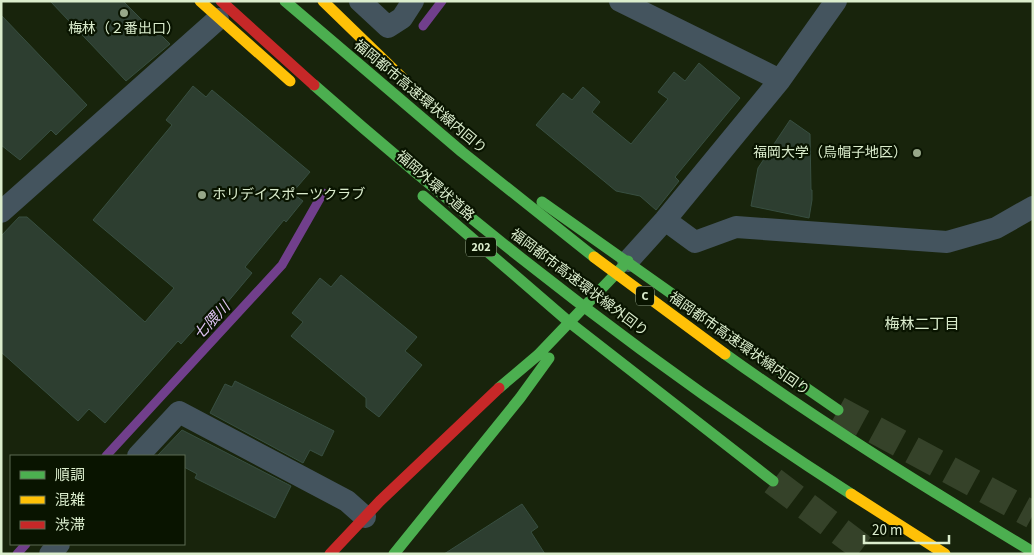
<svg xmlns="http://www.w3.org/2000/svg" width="1034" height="555" viewBox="0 0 1034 555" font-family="'Source Sans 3','Noto Sans JP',sans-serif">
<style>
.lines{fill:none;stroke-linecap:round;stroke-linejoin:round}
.stream{stroke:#713f8c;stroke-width:9}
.building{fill:#2d3e30;stroke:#384f41}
.highway-tunnel{stroke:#354229;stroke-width:28;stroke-dasharray:28 14;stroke-linecap:butt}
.street{stroke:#44545e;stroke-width:22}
.fast{stroke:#4caf50;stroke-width:11}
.slow{stroke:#ffc107;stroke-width:11}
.jam{stroke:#c62828;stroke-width:11}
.fast-bridge{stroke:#4caf50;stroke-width:11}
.slow-bridge{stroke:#ffc107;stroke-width:11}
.jam-bridge{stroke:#c62828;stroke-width:11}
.poi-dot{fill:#97a789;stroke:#091400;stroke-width:2}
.labels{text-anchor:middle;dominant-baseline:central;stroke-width:4.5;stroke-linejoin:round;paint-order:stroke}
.shield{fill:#091400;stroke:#9cac90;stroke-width:1}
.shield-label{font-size:12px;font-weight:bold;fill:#dbedcd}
.poi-label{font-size:14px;fill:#dbedcd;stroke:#091400}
.street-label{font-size:14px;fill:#dbedcd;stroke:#091400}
.water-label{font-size:15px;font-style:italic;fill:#dec3f1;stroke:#091400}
.neighbourhood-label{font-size:15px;fill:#dbedcd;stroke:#091400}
</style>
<rect width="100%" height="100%" fill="#18240c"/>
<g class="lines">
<!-- stream -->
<path class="stream" d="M 423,26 L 442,1
M 106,456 L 282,265 L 323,193
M 17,554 L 26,544"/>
</g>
<!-- building -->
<path class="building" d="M 50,1 L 123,1 L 147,25 L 149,23 L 170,44 L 126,81 Z
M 1,15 L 87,105 L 56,135 L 51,130 L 20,160 L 1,145 Z
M 699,63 L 740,98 L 675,177 L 679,181 L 656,210 L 640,196 L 616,191 L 536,125 L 563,93 L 572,100 L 583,87 L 600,102 L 592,112 L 631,144 L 668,99 L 658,92 L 674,72 L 685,81 Z
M 193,86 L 206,97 L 212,90 L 310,172 L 292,193 L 303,201 L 286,222 L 284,220 L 245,267 L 252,273 L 211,322 L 205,317 L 181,344 L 178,341 L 105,423 L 89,409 L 78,421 L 1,352 L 1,236 L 19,217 L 27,217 L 145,322 L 174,288 L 93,220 L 172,125 L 166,120 Z
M 790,120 L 810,134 L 811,190 L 812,190 L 812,200 L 809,218 L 751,206 L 758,168 Z
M 341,275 L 417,337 L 405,351 L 422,365 L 379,417 L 366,407 L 366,398 L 291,336 L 303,322 L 292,313 L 320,278 L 331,287 Z
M 235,381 L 334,431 L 322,456 L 310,450 L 303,463 L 210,413 L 225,384 L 232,387 Z
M 182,430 L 291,486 L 275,518 L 195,478 L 197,474 L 184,467 L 184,456 L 157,456 Z
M 522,504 L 538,527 L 531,532 L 545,554 L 444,554 Z"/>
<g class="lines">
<!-- highway-tunnel -->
<path class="highway-tunnel" d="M 838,410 L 1033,515
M 773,481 L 870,554"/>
<!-- street -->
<path class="street" d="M 360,1 L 388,27 L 402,18 L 413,1
M 620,1 L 780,80
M 1,212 L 218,19
M 665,220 L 695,242 L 736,227 L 947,242 L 996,228 L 1033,207
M 628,261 L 665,220 L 780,80 L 836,1
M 138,456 L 179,412 L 347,501 L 365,517
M 50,554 L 59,544"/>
<!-- fast -->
<path class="fast" d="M 423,196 L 569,322 L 773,481
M 542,202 L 764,359 L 838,410
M 499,388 L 538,355 L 628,261
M 394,554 L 520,398 L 549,358"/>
<!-- slow -->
<path class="slow" d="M 200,1 L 290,81"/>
<!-- jam -->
<path class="jam" d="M 330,554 L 380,501 L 499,388"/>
<!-- fast-bridge -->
<path class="fast-bridge" d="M 285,1 L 462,152 L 594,257
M 314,85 C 483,234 661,372 851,494
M 725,354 C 824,425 928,489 1033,552"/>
<!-- slow-bridge -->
<path class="slow-bridge" d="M 323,1 L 424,99
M 594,257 L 725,354
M 851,494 L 945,554"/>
<!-- jam-bridge -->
<path class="jam-bridge" d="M 221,1 L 314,85"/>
</g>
<!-- markers -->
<g class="poi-dot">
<circle cx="124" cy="13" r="5"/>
<circle cx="917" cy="153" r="5"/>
<circle cx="202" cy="195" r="5"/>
</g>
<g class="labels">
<!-- shield labels -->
<g class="shield">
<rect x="466" y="237.5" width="30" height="19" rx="4"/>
<rect x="636" y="286.5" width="18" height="19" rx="4"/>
</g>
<g class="shield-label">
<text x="481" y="247">202</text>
<text x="645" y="296">C</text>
</g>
<!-- poi labels -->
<g class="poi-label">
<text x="124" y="29">梅林（２番出口）</text>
<text x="907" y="153" text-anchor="end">福岡大学（烏帽子地区）</text>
<text x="212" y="195" text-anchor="start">ホリデイスポーツクラブ</text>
</g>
<!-- street labels -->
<g class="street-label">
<text transform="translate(420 97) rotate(40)">福岡都市高速環状線内回り</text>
<text transform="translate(435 186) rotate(41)">福岡外環状道路</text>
<text transform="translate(579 283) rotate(37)">福岡都市高速環状線外回り</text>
<text transform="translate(739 344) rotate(35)">福岡都市高速環状線内回り</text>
</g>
<!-- water labels -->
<g class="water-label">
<text transform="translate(212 321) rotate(-47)">七隈川</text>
</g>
<!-- neighbourhood labels -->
<g class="neighbourhood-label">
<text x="922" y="324">梅林二丁目</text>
</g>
</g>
<!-- border -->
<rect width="1034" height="555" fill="none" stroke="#dbedcd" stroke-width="5"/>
<!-- legend -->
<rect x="10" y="455" width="175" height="90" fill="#091400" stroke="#5d6b52"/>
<rect x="20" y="471" width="25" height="8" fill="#4caf50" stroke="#5d6b52"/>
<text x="55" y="480" font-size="15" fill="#dbedcd">順調</text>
<rect x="20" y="496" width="25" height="8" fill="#ffc107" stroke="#5d6b52"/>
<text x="55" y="505" font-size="15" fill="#dbedcd">混雑</text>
<rect x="20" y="521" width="25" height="8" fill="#c62828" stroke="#5d6b52"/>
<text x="55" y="530" font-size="15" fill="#dbedcd">渋滞</text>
<!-- scale -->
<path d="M864 535v8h85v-8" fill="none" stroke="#dbedcd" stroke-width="2.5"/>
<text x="872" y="535" font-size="15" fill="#dbedcd" stroke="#091400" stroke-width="4" paint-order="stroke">20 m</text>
</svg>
